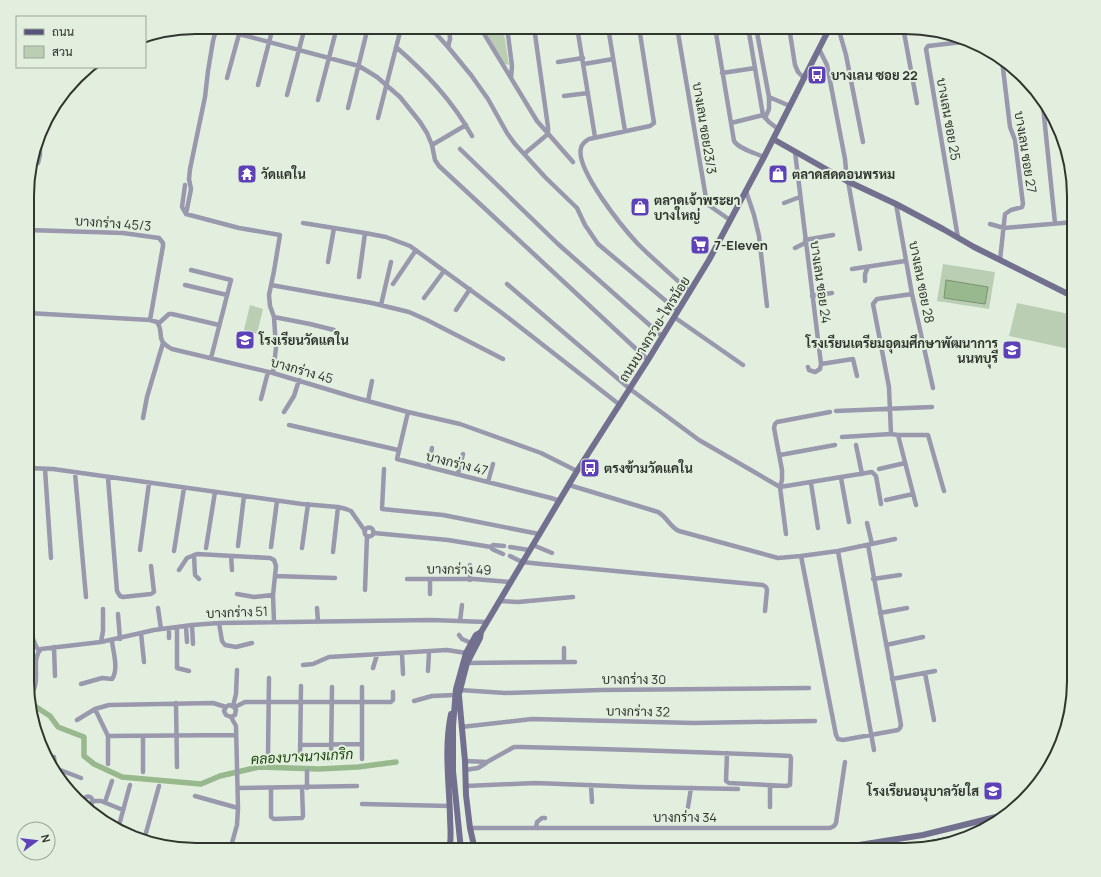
<svg xmlns="http://www.w3.org/2000/svg" width="1101" height="877" viewBox="0 0 1101 877" font-family="Manrope,Sarabun,sans-serif">
<style>
.green{fill:#baceb4}
.water{fill:#98b98e;stroke:#799171}
.lines{fill:none;stroke-linecap:round;stroke-linejoin:round}
.canal{stroke:#98b98e;stroke-width:5.5}
.street{stroke:#9998ad;stroke-width:4.5}
.secondary{stroke:#73708f;stroke-width:6}
.primary{stroke:#585479;stroke-width:7}
.labels{text-anchor:middle;dominant-baseline:central;stroke-width:4;stroke-linejoin:round;paint-order:stroke}
.poi-label{font-size:13px;font-weight:bold;fill:#30352e;stroke:#e2efde;text-anchor:start}
.street-label{font-size:13px;fill:#30352e;stroke:#e2efde}
.water-label{font-size:14px;font-style:italic;fill:#1b4509;stroke:#e2efde}
.rim{fill:none;stroke:#30352e;stroke-width:2}
</style>
<rect width="100%" height="100%" fill="#e2efde"/>
<!-- green -->
<path class="green" d="M 483,27 L 503,27 L 509,65 L 504,64 Z
M 943,264 L 995,272 L 989,309 L 937,301 Z
M 1017,303 L 1074,315 L 1074,350 L 1009,336 Z
M 250,305 L 263,309 L 257,334 L 244,330 Z"/>
<!-- water -->
<path class="water" d="M 946,280 L 988,287 L 985,304 L 944,298 Z"/>
<g class="lines">
<!-- canal -->
<path class="canal" d="M 30,703 L 50,716 L 58,727 L 84,737 L 84,756 L 94,764 L 122,777 L 201,784 L 220,776 L 259,767 L 319,769 L 358,767 L 396,762"/>
<!-- street -->
<path class="street" d="M 217,27 L 213,41 L 208,71 L 205,97 L 190,169 L 189,179 L 191,189 L 186,214 L 239,228 L 280,235 L 274,271 L 269,295 L 270,306 L 274,317 L 276,348 L 273,373
M 430,27 L 448,47 L 471,75 L 488,99 L 507,133 L 515,144 L 545,177 L 577,208 L 585,225 L 598,244 L 678,311
M 480,27 L 537,121 L 573,162
M 507,27 L 512,66 L 511,78
M 577,27 L 595,137
M 608,27 L 625,131
M 639,27 L 654,123 L 650,126 L 589,139 C 586,141 582,143 581,148 C 575,169 623,228 638,244 C 654,260 673,276 690,292
M 677,27 L 707,204 L 730,220
M 715,27 L 734,141 C 739,149 755,153 764,157
M 748,27 L 763,115 L 769,122 L 778,129
M 756,27 L 769,97 L 769,109 L 765,118
M 789,27 L 795,65 L 798,72 L 804,78
M 838,27 L 846,55 L 863,142
M 903,27 L 917,103
M 411,29 L 412,27
M 552,29 L 565,27
M 239,34 L 359,66 L 377,77 L 400,97 L 420,122 L 427,133 L 432,145 L 435,160 L 439,166 L 648,360
M 396,47 C 426,73 452,100 472,136
M 448,47 L 450,39 L 449,27
M 819,49 L 827,65 L 845,159 L 847,181
M 558,62 L 583,58
M 584,64 L 613,59
M 722,73 L 755,68
M 227,78 L 241,27
M 258,85 L 273,27
M 287,95 L 305,27
M 564,96 L 588,93
M 769,97 L 790,106
M 318,100 L 337,27
M 1043,106 L 1055,223
M 348,108 L 368,27
M 378,118 L 400,32
M 731,123 L 763,115
M 432,145 L 466,125
M 460,149 L 558,244 L 662,336
M 795,152 L 821,364 L 853,359 L 857,376
M 524,154 L 548,134 L 548,127 L 534,27
M 31,166 L 34,166 L 38,163 L 40,155 L 40,139
M 848,181 L 860,249
M 185,185 L 182,207 L 186,214
M 746,191 L 754,215 L 759,236 L 767,306
M 784,203 L 800,197
M 896,204 L 912,294 L 933,388
M 303,223 L 365,233 L 386,237 L 410,246 L 502,313 L 620,405
M 990,224 L 1004,228 L 1074,222
M 28,230 L 123,233 L 159,238 L 163,243 L 163,246 L 150,320
M 958,238 L 926,49 L 928,46 L 971,41
M 805,240 L 833,235
M 795,248 L 805,243
M 1000,260 L 1005,214 L 1011,210 L 1022,207 L 1023,204 L 1015,140 L 1010,127 L 1002,60
M 328,262 L 334,228
M 852,269 L 905,261
M 191,270 L 231,280 L 211,358
M 359,277 L 365,233
M 865,281 L 865,274 L 868,267
M 393,284 L 416,250
M 507,284 L 630,389 L 699,440 L 780,487 L 782,480 L 782,470 L 774,428 L 775,424 L 777,422 L 830,412
M 185,285 L 227,295
M 271,285 L 372,303 L 409,312 L 427,320 L 503,359
M 912,294 L 877,299 L 873,304 L 889,387 L 891,434 L 898,435 L 916,505
M 812,296 L 832,293
M 424,298 L 444,271
M 381,305 L 391,262
M 456,310 L 470,289
M 28,313 L 150,320 L 157,322 C 165,333 154,340 172,349 L 273,373 L 353,397 L 408,412 L 460,424 L 541,453 L 577,471
M 274,317 L 310,324 L 334,330
M 674,317 L 743,365
M 158,324 L 169,314 L 172,314 L 219,325
M 808,367 L 809,370 L 815,372 L 820,369 L 821,364
M 261,399 L 268,372
M 368,401 L 372,381
M 836,411 L 932,407
M 284,412 L 294,396 L 299,380
M 408,412 L 397,459 L 551,498 L 560,501
M 143,418 L 147,397 L 163,343
M 289,425 L 398,450
M 898,435 L 928,435 L 944,491
M 842,437 L 891,434
M 856,445 L 862,474
M 780,455 L 835,445
M 428,467 L 432,448
M 28,468 L 53,469 L 302,504 L 338,507 L 346,509 L 351,511 L 365,531
M 45,469 L 51,558
M 384,469 L 382,509 L 443,515 L 539,534
M 879,469 L 905,463
M 75,473 L 86,597
M 458,474 L 463,454
M 108,478 L 117,591 L 120,596 L 123,597 L 151,594 L 154,592 L 151,566
M 841,478 L 849,522
M 488,482 L 493,464
M 811,483 L 818,528
M 569,485 L 658,512 C 667,517 670,527 679,531 L 778,558 L 801,556 L 838,551 L 895,539
M 886,500 L 913,494
M 867,523 L 872,544
M364.5 532a4.5 4.5 0 1 1 9 0a4.5 4.5 0 1 1-9 0Z
M 374,533 L 448,540 L 491,547 L 493,545 L 504,546
M 786,534 L 780,487 L 872,472 L 876,476 L 881,504
M 533,545 L 552,553
M 238,546 L 244,496
M 271,547 L 277,501
M 491,547 L 492,549 L 503,554
M 510,547 L 529,550
M 206,548 L 215,492
M 302,548 L 308,504
M 140,550 L 149,483
M 174,551 L 184,488
M 838,551 L 874,750
M 333,552 L 338,507
M 194,555 L 195,575 L 199,579
M 231,556 L 232,570
M 510,556 L 522,562 L 541,564 L 763,585 L 766,587 L 767,590 L 765,611
M 801,556 L 836,735 L 838,739 L 843,740 L 898,730 L 900,728 L 901,725 L 868,545
M 179,570 L 187,558 L 197,554 L 270,558 L 274,560 L 276,566 L 273,595 L 274,622
M 275,576 L 335,578
M 407,579 L 474,579 L 510,582
M 873,579 L 900,575
M 430,580 L 430,594
M 470,580 L 470,565
M 29,589 C 30,609 27,634 39,651
M 365,590 L 367,536
M 237,594 L 254,597 L 273,595
M 499,601 L 518,602 L 573,597
M 158,608 L 161,629
M 317,608 L 318,622
M 880,613 L 907,608
M 118,614 L 120,639
M 460,621 L 462,605
M 219,623 L 222,641 L 225,645 L 236,647 L 252,643
M 192,625 L 193,644
M 186,626 L 187,642
M 177,627 L 177,668 L 189,671
M 169,628 L 169,638
M 141,633 L 144,662
M 459,635 L 462,639 L 471,643
M 101,642 L 103,631 L 103,609
M 886,645 L 923,637
M 54,647 L 55,676
M 402,653 L 403,674
M 564,661 L 564,648
M 467,663 L 575,662
M 303,665 L 313,664 L 329,657 L 447,650 L 466,653
M 373,668 L 377,655
M 428,671 L 429,652
M 925,673 L 934,720
M 892,679 L 935,671
M 81,684 L 102,678 L 112,679 C 119,669 113,652 112,641
M 460,690 L 505,693 L 601,690 L 809,688
M 28,696 C 44,685 29,661 41,649 L 101,642 L 154,630 L 192,625 L 219,623 L 431,620 L 486,622
M 414,701 L 432,696 L 455,695
M 176,703 L 177,767
M 233,706 L 236,694 L 237,670
M 235,707 L 245,702 L 391,702 L 393,700 L 393,692
M 95,709 L 108,736 L 108,764
M 77,720 L 95,709 L 109,705 L 213,703 L 226,707
M 461,727 L 532,719 L 694,723 L 815,721
M 108,736 L 236,735
M 300,745 L 362,744
M 268,754 L 269,678
M 54,757 L 55,769
M 300,758 L 301,686
M 362,759 L 362,687
M 331,760 L 332,687
M 465,761 L 487,762 L 514,747 L 521,747 C 611,749 700,752 790,756 L 791,758 L 790,785 L 786,786 L 729,783 L 726,781 L 727,753
M 55,768 L 81,778
M 465,770 L 478,768 L 486,763
M 307,771 L 307,788
M 143,772 L 143,736
M 591,785 L 592,802
M 466,786 L 535,783 L 638,787 L 738,789
M 238,788 L 357,786
M 271,788 L 271,817 L 274,819 L 302,818 L 303,816 L 302,788
M 75,795 L 83,800
M 195,796 L 238,808
M83.5 801a4.5 4.5 0 1 1 9 0a4.5 4.5 0 1 1-9 0Z
M 92,801 L 101,801 L 123,810
M 105,802 L 112,781
M 362,804 L 450,806
M 688,807 L 691,788
M 770,807 L 770,785
M 470,828 L 830,828 L 834,826 L 836,823 L 845,762
M 536,828 L 537,822 L 542,818 L 545,818
M 118,829 L 130,785
M 144,840 L 159,786
M 230,850 L 237,825 L 238,808 L 236,726 L 231,717 L 226,715 L 224,711 L 226,707 L 229,705 L 234,707 L 236,710 L 235,715 L 231,717"/>
<!-- secondary -->
<path class="secondary" d="M 773,139 L 847,181 L 896,204 L 943,229 L 974,247 L 1074,297
M 459,694 L 467,663 L 480,638 L 481,632
M 459,696 L 465,761 L 466,795 L 470,828 L 475,850
M 449,850 C 452,839 450,827 450,816 C 449,781 444,748 451,714
M 461,850 L 453,771 L 453,726 L 456,689 L 466,653 L 476,635 L 481,632 L 484,627 L 577,471 L 648,360 L 709,260 L 764,157 L 830,27
M 827,850 L 923,835 L 1000,816"/>
<!-- primary -->
<path class="primary" d="M 900,850 L 973,835"/>
</g>
<!-- icons -->
<defs>
<symbol id="bus-square" viewBox="-11 -11 22 22"><rect x="-9" y="-9" width="18" height="18" rx="4" fill="#5e41b9" stroke="#e2efde"/><path d="M-5-6H5V4H4V6H2V4H-2V6H-4V4H-5ZM-3.5-4V0h7V-4ZM-3.5 1.2v1.5H-2V1.2ZM2 1.2v1.5H3.5V1.2Z" fill="#fff"/></symbol>
<symbol id="temple-square" viewBox="-11 -11 22 22"><rect x="-9" y="-9" width="18" height="18" rx="4" fill="#5e41b9" stroke="#e2efde"/><path d="M0-6L5-2H3V0L6.5 2.5H4V6H1.5V3h-3V6H-4V2.5H-6.5L-3 0V-2H-5Z" fill="#fff"/></symbol>
<symbol id="shop-square" viewBox="-11 -11 22 22"><rect x="-9" y="-9" width="18" height="18" rx="4" fill="#5e41b9" stroke="#e2efde"/><path d="M-5-2.5h2.3a2.7 3.5 0 0 1 5.4 0H5L5.5 6h-11ZM-1.5-2.5h3a1.5 2.3 0 0 0-3 0Z" fill="#fff"/></symbol>
<symbol id="supermarket-square" viewBox="-11 -11 22 22"><rect x="-9" y="-9" width="18" height="18" rx="4" fill="#5e41b9" stroke="#e2efde"/><path d="M-6-5.5h2.5l.6 2H6L4.5 2H-2.5L-4.4-4H-6ZM-1.5 3.2a1.3 1.3 0 1 0 .1 0ZM3 3.2a1.3 1.3 0 1 0 .1 0Z" fill="#fff"/></symbol>
<symbol id="school-square" viewBox="-11 -11 22 22"><rect x="-9" y="-9" width="18" height="18" rx="4" fill="#5e41b9" stroke="#e2efde"/><path d="M0-5L7-2L0 1L-7-2ZM-4 1L0 2.5L4 1V4Q0 6-4 4Z" fill="#fff"/></symbol>
</defs>
<g fill-rule="evenodd">
<use href="#bus-square" x="806" y="64" width="22" height="22"/>
<use href="#temple-square" x="236" y="163" width="22" height="22"/>
<use href="#shop-square" x="767" y="163" width="22" height="22"/>
<use href="#shop-square" x="629" y="196" width="22" height="22"/>
<use href="#supermarket-square" x="689" y="234" width="22" height="22"/>
<use href="#school-square" x="234" y="329" width="22" height="22"/>
<use href="#school-square" x="1001" y="339" width="22" height="22"/>
<use href="#bus-square" x="579" y="457" width="22" height="22"/>
<use href="#school-square" x="982" y="780" width="22" height="22"/>
</g>
<g class="labels">
<!-- poi labels -->
<g class="poi-label">
<text x="831" y="75">บางเลน ซอย 22</text>
<text x="261" y="174">วัดแคใน</text>
<text x="792" y="174">ตลาดสดดอนพรหม</text>
<text x="654" y="200">ตลาดเจ้าพระยา<tspan x="654" dy="15">บางใหญ่</tspan></text>
<text x="714" y="245">7-Eleven</text>
<text x="259" y="340">โรงเรียนวัดแคใน</text>
<text x="998" y="343" text-anchor="end">โรงเรียนเตรียมอุดมศึกษาพัฒนาการ<tspan x="998" dy="15">นนทบุรี</tspan></text>
<text x="604" y="468">ตรงข้ามวัดแคใน</text>
<text x="979" y="791" text-anchor="end">โรงเรียนอนุบาลวัยใส</text>
</g>
<!-- street labels -->
<g class="street-label">
<text transform="translate(949 119) rotate(80)">บางเลน ซอย 25</text>
<text transform="translate(705 128) rotate(81)">บางเลน ซอย23/3</text>
<text transform="translate(1026 152) rotate(81)">บางเลน ซอย 27</text>
<text transform="translate(113 223) rotate(4)">บางกร่าง 45/3</text>
<text transform="translate(821 282) rotate(82)">บางเลน ซอย 24</text>
<text transform="translate(922 282) rotate(79)">บางเลน ซอย 28</text>
<text transform="translate(654 329) rotate(-58)">ถนนบางกรวย-ไทรน้อย</text>
<text transform="translate(302 370) rotate(16)">บางกร่าง 45</text>
<text transform="translate(457 463) rotate(14)">บางกร่าง 47</text>
<text transform="translate(459 569) rotate(1)">บางกร่าง 49</text>
<text transform="translate(237 612) rotate(-2)">บางกร่าง 51</text>
<text x="634" y="679">บางกร่าง 30</text>
<text transform="translate(638 711) rotate(1)">บางกร่าง 32</text>
<text x="685" y="817">บางกร่าง 34</text>
</g>
<!-- water labels -->
<g class="water-label">
<text transform="translate(302 756) rotate(-3)">คลองบางนางเกริก</text>
</g>
</g>
<!-- crop -->
<path d="M0 0H1101V877H0ZM196 34H905A162 162 0 0 1 1067 196V681A162 162 0 0 1 905 843H196A162 162 0 0 1 34 681V196A162 162 0 0 1 196 34Z" fill="#e2efde" fill-rule="evenodd"/>
<path class="rim" d="M196 34H905A162 162 0 0 1 1067 196V681A162 162 0 0 1 905 843H196A162 162 0 0 1 34 681V196A162 162 0 0 1 196 34Z"/>
<!-- legend -->
<rect x="16" y="16" width="130" height="52" fill="#e2efde" stroke="#9ba598"/>
<rect x="24" y="29" width="20" height="6" fill="#585479" stroke="#9ba598"/>
<text x="52" y="36" font-size="12" fill="#30352e">ถนน</text>
<rect x="24" y="46" width="20" height="12" fill="#baceb4" stroke="#9ba598"/>
<text x="52" y="56" font-size="12" fill="#30352e">สวน</text>
<!-- north arrow -->
<g transform="translate(36 841) rotate(75)"><circle r="19" fill="#e2efde" stroke="#9ba598"/>
<path d="M0-3L7 15L0 10L-7 15Z" fill="#5e41b9"/>
<text y="-6" font-size="11" font-weight="bold" text-anchor="middle" fill="#30352e">N</text>
</g>
</svg>
